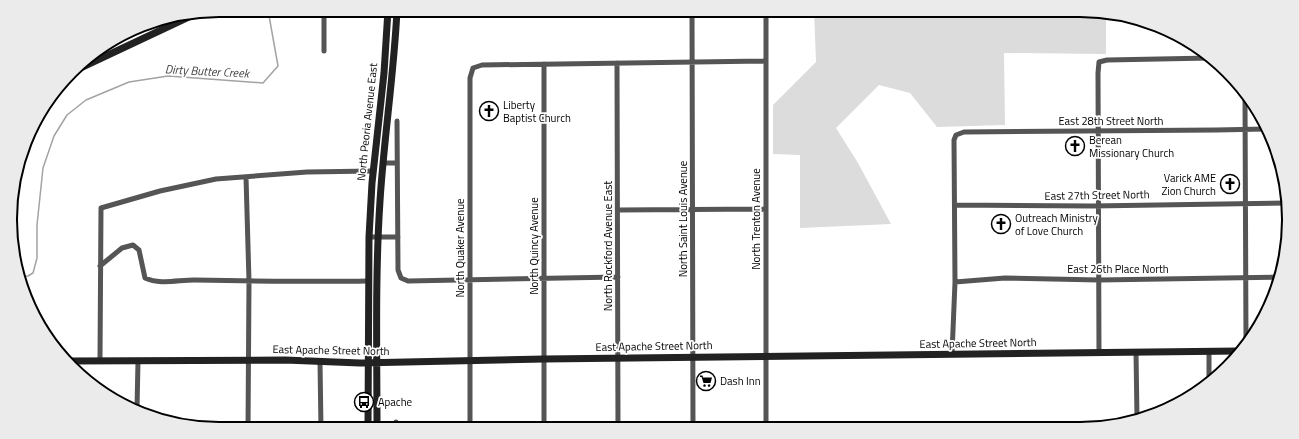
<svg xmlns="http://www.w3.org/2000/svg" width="1299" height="439" viewBox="0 0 1299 439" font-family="'Titillium Web',sans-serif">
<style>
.green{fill:#dcdcdc}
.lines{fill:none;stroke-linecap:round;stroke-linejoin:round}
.stream{stroke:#a3a3a3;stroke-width:1.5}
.street{stroke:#555;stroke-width:5}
.secondary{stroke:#222;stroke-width:7}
.labels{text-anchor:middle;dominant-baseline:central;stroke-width:3.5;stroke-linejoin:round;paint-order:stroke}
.poi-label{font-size:11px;fill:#000;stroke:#fff;text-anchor:start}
.street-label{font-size:11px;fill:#000;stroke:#fff}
.water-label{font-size:12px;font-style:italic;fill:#444;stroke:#fff}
.rim{fill:none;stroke:#000;stroke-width:2}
</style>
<rect width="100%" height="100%" fill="#fff"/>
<!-- green -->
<path class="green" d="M 814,10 L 1079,10 L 1106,13 L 1106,54 L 1004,53 L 1005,125 L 937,127 L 910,93 L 879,85 L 836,128 L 858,163 L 891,224 L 800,228 L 800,155 L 773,154 L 773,105 L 816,62 Z"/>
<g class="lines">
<!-- stream -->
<path class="stream" d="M 19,277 L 28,276 L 33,273 L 37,258 L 37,225 L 43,168 L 54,136 L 67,115 L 86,100 L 129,82 L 168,76 L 263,83 L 278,66 L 268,10"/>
<!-- street -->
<path class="street" d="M 692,10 L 693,428
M 766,10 L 766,428
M 324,51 L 324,10
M 617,63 L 618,428
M 544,64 L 544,428
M 1245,97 L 1246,343
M 397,121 L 398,270 L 401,278 L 408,281 L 618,277
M 383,163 L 397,163
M 246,177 L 249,281 L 248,429
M 955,205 L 1092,206 L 1286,203
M 618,210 L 766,209
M 369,237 L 398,237
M 100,266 L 122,248 L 133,245 L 139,250 L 145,278 C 160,285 178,280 194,280 C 252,281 310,282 368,281
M 955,282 L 1005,278 L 1099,280 L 1280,277
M 1136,352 L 1137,418
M 1209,352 L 1209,383
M 1099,353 L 1098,73 L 1099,62 L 1107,60 L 1211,58
M 952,354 L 955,282 L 954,140 L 956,135 L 964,132 L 1216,130 L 1266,129
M 100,360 L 101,208 L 160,191 L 216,179 L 307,172 L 373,171
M 320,362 L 321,429
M 137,409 L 138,361
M 396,422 L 396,429
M 470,428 L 470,78 L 473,68 L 482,65 L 766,61"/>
<!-- secondary -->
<path class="secondary" d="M 74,71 L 193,15
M 70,361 L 285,360 L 360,363 L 544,359 L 1239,351
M 368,429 L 369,237 L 372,183 L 384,73 L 388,10
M 377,429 C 377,353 375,276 380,201 C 384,137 394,74 397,10"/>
</g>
<!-- icons -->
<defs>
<symbol id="church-ring" viewBox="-11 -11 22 22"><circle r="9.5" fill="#fff" stroke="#000" stroke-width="1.5"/><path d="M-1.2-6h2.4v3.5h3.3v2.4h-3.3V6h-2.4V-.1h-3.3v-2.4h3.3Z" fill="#000"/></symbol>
<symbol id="supermarket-ring" viewBox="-11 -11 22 22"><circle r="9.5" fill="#fff" stroke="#000" stroke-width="1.5"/><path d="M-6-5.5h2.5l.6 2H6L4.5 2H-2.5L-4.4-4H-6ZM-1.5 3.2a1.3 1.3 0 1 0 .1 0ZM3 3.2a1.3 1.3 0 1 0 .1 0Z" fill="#000"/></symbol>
<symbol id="bus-ring" viewBox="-11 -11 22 22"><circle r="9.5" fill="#fff" stroke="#000" stroke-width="1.5"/><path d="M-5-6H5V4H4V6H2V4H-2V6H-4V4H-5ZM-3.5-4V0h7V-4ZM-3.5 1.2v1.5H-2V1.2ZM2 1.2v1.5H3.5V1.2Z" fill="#000"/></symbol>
</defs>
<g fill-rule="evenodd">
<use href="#church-ring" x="478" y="100" width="22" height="22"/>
<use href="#church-ring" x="1064" y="135" width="22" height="22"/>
<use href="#church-ring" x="1219" y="173" width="22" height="22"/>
<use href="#church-ring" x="990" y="213" width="22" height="22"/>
<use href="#supermarket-ring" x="695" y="370" width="22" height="22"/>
<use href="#bus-ring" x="353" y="391" width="22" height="22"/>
</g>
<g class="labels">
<!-- poi labels -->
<g class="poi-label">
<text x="503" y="105">Liberty<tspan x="503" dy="13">Baptist Church</tspan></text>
<text x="1089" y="140">Berean<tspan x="1089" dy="13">Missionary Church</tspan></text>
<text x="1216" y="178" text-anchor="end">Varick AME<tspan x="1216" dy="13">Zion Church</tspan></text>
<text x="1015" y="218">Outreach Ministry<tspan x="1015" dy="13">of Love Church</tspan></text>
<text x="720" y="381">Dash Inn</text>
<text x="378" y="402">Apache</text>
</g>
<!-- street labels -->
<g class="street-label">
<text x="1111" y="121">East 28th Street North</text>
<text transform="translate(367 122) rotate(-84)">North Peoria Avenue East</text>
<text transform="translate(1097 195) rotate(-1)">East 27th Street North</text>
<text transform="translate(683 219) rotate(-90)">North Saint Louis Avenue</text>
<text transform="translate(756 219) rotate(-90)">North Trenton Avenue</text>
<text transform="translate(534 246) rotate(-90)">North Quincy Avenue</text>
<text transform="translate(608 246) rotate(-90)">North Rockford Avenue East</text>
<text transform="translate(460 248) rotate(-90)">North Quaker Avenue</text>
<text x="1118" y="269">East 26th Place North</text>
<text transform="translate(978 343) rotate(-1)">East Apache Street North</text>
<text transform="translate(654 346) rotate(-1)">East Apache Street North</text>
<text transform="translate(331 350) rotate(1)">East Apache Street North</text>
</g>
<!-- water labels -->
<g class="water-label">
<text transform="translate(207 71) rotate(3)">Dirty Butter Creek</text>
</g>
</g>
<!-- crop -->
<path d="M0 0H1299V439H0ZM219 17H1080A202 202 0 0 1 1282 219V220A202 202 0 0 1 1080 422H219A202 202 0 0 1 17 220V219A202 202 0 0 1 219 17Z" fill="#ebebeb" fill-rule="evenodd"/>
<path class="rim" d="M219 17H1080A202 202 0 0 1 1282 219V220A202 202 0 0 1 1080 422H219A202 202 0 0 1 17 220V219A202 202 0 0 1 219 17Z"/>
</svg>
